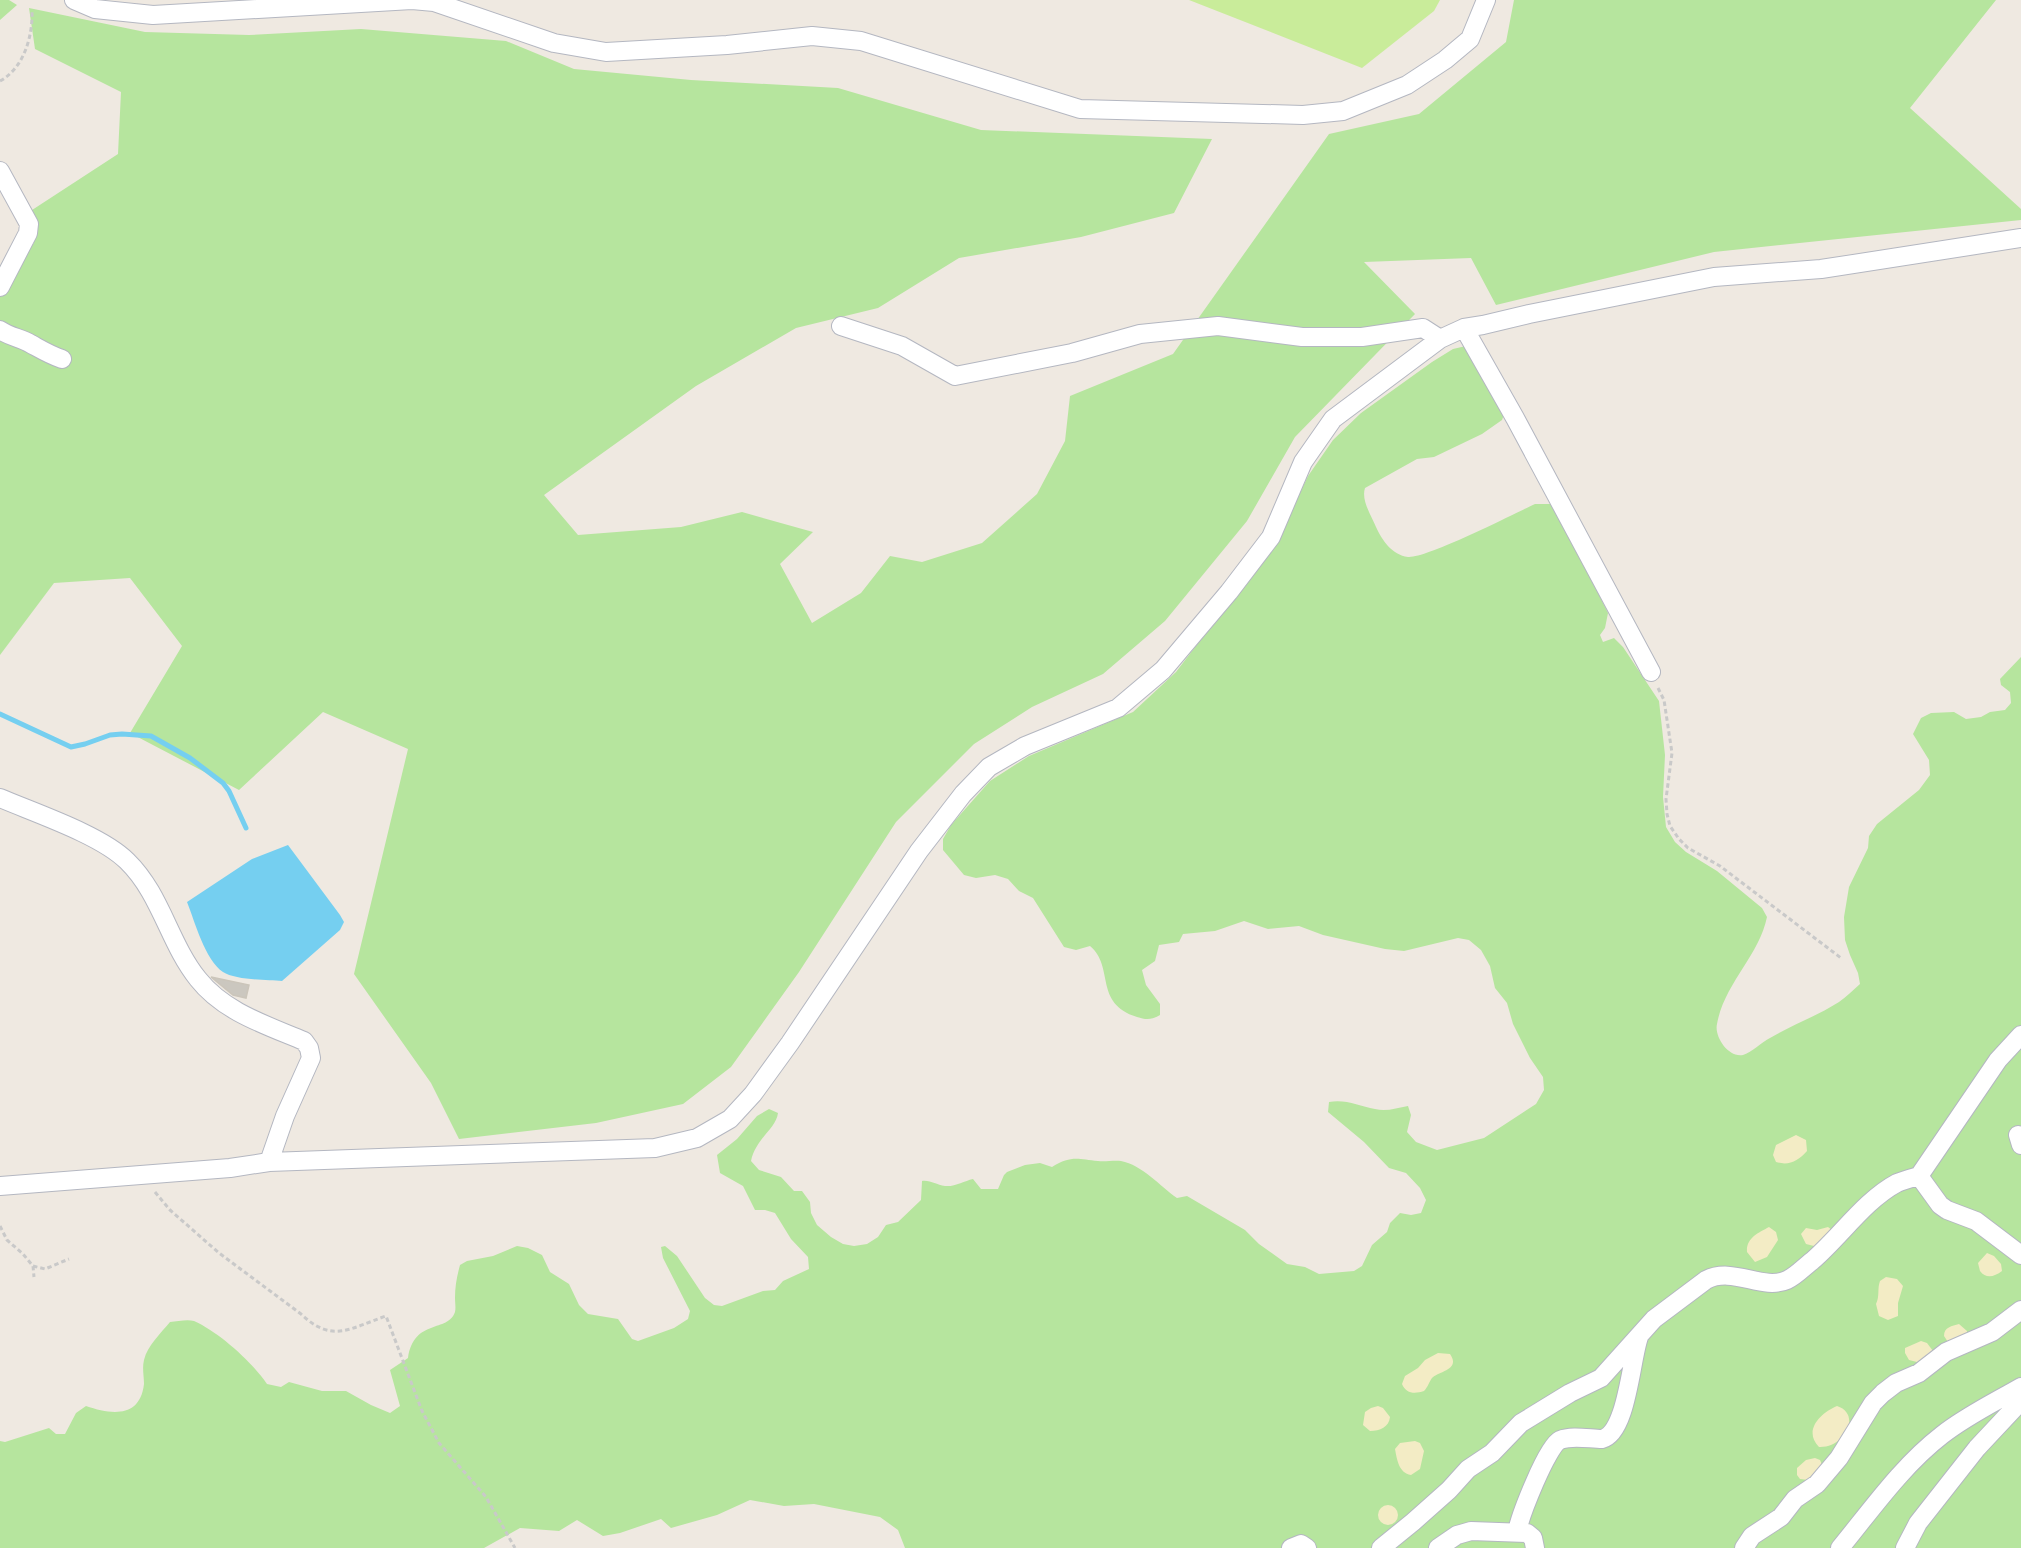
<svg xmlns="http://www.w3.org/2000/svg" width="2021" height="1548" viewBox="0 0 2021 1548" font-family="'Sofia Sans Condensed',sans-serif">
<style>
.green{fill:#b6e59e}
.sand{fill:#f3ecc5}
.pitch{fill:#c9ec9a}
.water{fill:#75cff0}
.lines{fill:none;stroke-linecap:round;stroke-linejoin:round}
.stream{stroke:#75cff0;stroke-width:5}
.building{fill:#cbc7bf;stroke:#cbc5ba;stroke-width:1.5}
.minor-casing{stroke:#b4b7c1;stroke-width:20}
.path{stroke:#c9c9c9;stroke-width:3;stroke-dasharray:4.5 3;stroke-linecap:butt}
.minor{stroke:#fff;stroke-width:18}
</style>
<rect width="100%" height="100%" fill="#efe9e1"/>
<!-- green -->
<path class="green" d="M 0,0 L 9,0 L 17,5 L 0,20 Z
M 1514,0 L 1996,0 L 1910,108 L 2021,209 L 2021,220 L 1714,252 L 1496,305 L 1471,258 L 1364,262 L 1415,314 L 1295,437 L 1247,521 L 1165,621 L 1103,674 L 1032,707 L 974,744 L 896,822 L 799,972 L 731,1067 L 683,1104 L 596,1123 L 459,1139 L 431,1083 L 354,974 L 408,749 L 323,712 L 239,790 L 130,733 L 182,646 L 130,578 L 54,583 L 0,655 L 0,277 L 34,243 L 29,212 L 118,154 L 121,92 L 35,49 L 29,8 L 145,32 L 249,35 L 361,29 L 506,41 L 574,69 L 691,80 L 838,88 L 981,130 L 1212,139 L 1174,213 L 1081,237 L 959,258 L 878,308 L 796,328 L 696,386 L 544,495 L 578,535 L 681,527 L 742,512 L 813,532 L 780,564 L 812,623 L 861,593 L 890,556 L 922,562 L 982,543 L 1037,494 L 1065,441 L 1070,396 L 1173,354 L 1329,134 L 1419,114 L 1506,42 Z
M 1466,346 L 1505,412 L 1502,420 L 1482,434 L 1434,457 L 1417,459 L 1365,488 C 1361,500 1371,515 1376,527 C 1382,540 1392,555 1408,557 C 1426,559 1514,514 1535,504 L 1550,504 L 1559,513 L 1608,613 L 1605,628 L 1600,635 L 1603,642 L 1614,638 L 1623,647 L 1659,701 L 1665,755 L 1663,797 L 1666,827 L 1675,842 L 1686,852 L 1717,871 L 1762,908 L 1767,917 C 1759,956 1724,984 1717,1024 C 1714,1036 1728,1058 1743,1055 C 1751,1053 1762,1042 1770,1038 C 1792,1025 1817,1016 1839,1002 C 1846,997 1853,990 1860,984 L 1858,973 L 1850,955 L 1845,940 L 1844,917 L 1849,887 L 1868,848 L 1869,836 L 1877,824 L 1919,790 L 1930,775 L 1929,760 L 1913,734 L 1921,718 L 1931,713 L 1954,712 L 1966,719 L 1981,717 L 1990,712 L 2005,710 L 2011,703 L 2010,692 L 2001,685 L 2000,679 L 2021,657 L 2021,1548 L 905,1548 L 898,1530 L 880,1517 L 814,1504 L 784,1506 L 750,1500 L 717,1515 L 671,1528 L 661,1519 L 620,1533 L 603,1536 L 577,1520 L 559,1531 L 520,1528 L 484,1548 L 0,1548 L 0,1441 L 5,1442 L 49,1428 L 56,1434 L 65,1434 L 76,1413 L 86,1406 C 112,1415 140,1418 144,1384 C 144,1376 142,1368 144,1360 C 147,1346 161,1333 170,1322 C 178,1321 188,1319 194,1321 C 219,1332 252,1362 267,1384 L 281,1387 L 289,1382 L 322,1391 L 346,1391 L 371,1405 L 390,1413 L 400,1406 L 390,1370 L 408,1358 C 414,1318 448,1333 455,1312 C 456,1308 455,1302 455,1298 C 455,1286 457,1276 460,1265 L 467,1261 L 493,1256 L 517,1246 L 528,1248 L 542,1255 L 550,1272 L 569,1284 L 579,1305 L 588,1314 L 618,1319 L 632,1339 L 638,1341 L 674,1328 L 688,1319 L 690,1311 L 663,1258 L 661,1247 L 665,1246 L 677,1256 L 705,1298 L 714,1305 L 722,1306 L 763,1291 L 775,1290 L 783,1281 L 809,1269 L 808,1257 L 791,1239 L 775,1213 L 765,1210 L 755,1210 L 743,1186 L 720,1173 L 717,1155 L 737,1139 L 757,1116 L 769,1109 L 778,1113 C 776,1129 756,1138 751,1161 L 759,1170 L 781,1177 L 794,1191 L 802,1191 L 810,1202 L 811,1213 L 817,1225 L 831,1237 L 843,1244 L 854,1246 L 867,1244 L 878,1237 L 886,1225 L 898,1222 L 921,1200 L 922,1181 C 931,1180 936,1185 945,1186 C 955,1187 964,1181 973,1179 L 981,1189 L 998,1189 L 1004,1175 L 1007,1172 L 1025,1165 L 1040,1163 L 1052,1167 C 1071,1155 1078,1159 1098,1161 C 1105,1162 1114,1160 1121,1161 C 1142,1165 1160,1186 1177,1198 L 1187,1196 L 1245,1230 L 1259,1244 L 1287,1264 L 1305,1267 L 1319,1274 L 1354,1271 L 1362,1266 L 1372,1245 L 1387,1232 L 1390,1223 L 1400,1213 L 1411,1215 L 1421,1213 L 1426,1200 L 1420,1188 L 1406,1173 L 1389,1168 L 1364,1142 L 1328,1112 L 1329,1102 C 1346,1099 1359,1106 1375,1109 C 1386,1112 1397,1108 1408,1106 L 1411,1115 L 1407,1132 L 1416,1142 L 1437,1150 L 1484,1138 L 1536,1104 L 1544,1090 L 1543,1077 L 1530,1058 L 1513,1024 L 1507,1003 L 1495,988 L 1490,966 L 1481,950 L 1469,940 L 1458,938 L 1404,951 L 1385,949 L 1323,935 L 1299,926 L 1268,929 L 1244,921 L 1215,931 L 1183,934 L 1179,942 L 1159,945 L 1155,961 L 1142,970 L 1146,985 L 1160,1004 L 1160,1015 C 1152,1020 1146,1020 1137,1017 C 1093,1003 1115,967 1090,946 L 1076,950 L 1064,947 L 1033,898 L 1019,891 L 1008,879 L 995,875 L 976,878 L 964,875 L 943,850 L 943,839 L 951,825 L 990,781 L 1029,756 L 1133,712 L 1176,672 L 1277,540 L 1308,476 L 1333,440 L 1361,413 L 1432,362 L 1453,349 Z"/>
<!-- sand -->
<path class="sand" d="M 1796,1135 L 1806,1140 L 1807,1151 C 1798,1161 1789,1166 1776,1162 L 1773,1155 L 1776,1145 Z
M 1769,1227 L 1776,1232 L 1778,1240 L 1767,1257 L 1755,1262 L 1747,1252 C 1746,1238 1758,1233 1769,1227 Z
M 1828,1227 L 1832,1230 L 1818,1247 L 1806,1244 L 1801,1234 L 1806,1228 L 1817,1230 Z
M 1987,1253 L 1994,1256 L 2001,1264 L 2002,1271 C 1994,1277 1986,1279 1980,1271 L 1978,1263 Z
M 1886,1277 L 1897,1279 L 1903,1286 L 1898,1303 L 1898,1316 L 1888,1320 L 1879,1316 L 1876,1304 C 1880,1296 1877,1289 1880,1281 Z
M 1959,1324 L 1967,1331 L 1967,1335 L 1948,1342 L 1944,1336 C 1944,1327 1952,1326 1959,1324 Z
M 1921,1341 L 1927,1343 L 1933,1351 L 1921,1363 L 1909,1360 L 1905,1353 L 1905,1348 Z
M 1438,1353 L 1450,1354 C 1461,1370 1439,1371 1432,1378 C 1429,1382 1428,1387 1424,1391 C 1415,1394 1406,1394 1402,1384 L 1405,1376 L 1418,1368 L 1425,1360 Z
M 1378,1406 L 1383,1408 L 1390,1417 C 1389,1427 1380,1431 1370,1431 L 1363,1425 L 1365,1412 L 1371,1408 Z
M 1837,1406 C 1862,1414 1845,1448 1819,1447 C 1803,1431 1820,1413 1837,1406 Z
M 1415,1441 L 1420,1443 L 1424,1451 L 1420,1469 L 1411,1475 C 1399,1473 1397,1460 1395,1449 L 1400,1443 Z
M 1815,1458 L 1820,1460 L 1824,1469 L 1808,1480 L 1800,1479 L 1797,1475 L 1797,1468 L 1806,1460 Z
M1378 1515a10 10 0 1 1 20 0a10 10 0 1 1-20 0Z"/>
<!-- pitch -->
<path class="pitch" d="M 1189,0 L 1440,0 L 1434,11 L 1362,68 Z"/>
<!-- water -->
<path class="water" d="M 288,845 L 340,915 L 344,922 L 340,930 L 282,981 C 267,980 235,980 223,972 C 205,960 195,922 187,902 L 252,859 Z"/>
<g class="lines">
<!-- stream -->
<path class="stream" d="M 0,714 L 71,747 L 85,744 L 110,735 L 122,734 L 151,736 L 190,758 L 223,783 L 229,791 L 246,828"/>
</g>
<!-- building -->
<path class="building" d="M 211,977 L 249,985 L 246,998 L 233,995 Z"/>
<g class="lines">
<defs>
<path id="minor" d="M 74,0 L 95,9 L 153,15 L 412,0 L 434,2 L 554,43 L 606,52 L 727,45 L 812,36 L 861,41 L 1080,109 L 1303,115 L 1343,111 L 1407,85 L 1445,60 L 1470,39 L 1486,0
M 0,171 L 29,224 L 28,233 L 0,287
M 841,326 L 902,346 L 955,376 L 1072,353 L 1140,334 L 1218,326 L 1302,337 L 1362,337 L 1423,328 L 1440,339
M 1464,328 L 1515,418 L 1651,672
M 0,330 C 10,337 21,338 31,344 C 42,350 50,355 62,359
M 0,798 C 35,813 101,835 127,861 C 161,894 169,943 198,979 C 224,1012 266,1025 304,1041 L 309,1048 L 311,1058 L 285,1116 L 269,1162
M 2018,1135 L 2021,1145
M 1919,1176 L 1940,1205 L 1947,1210 L 1976,1221 L 2021,1255
M 0,1186 L 230,1168 L 269,1162 L 655,1148 L 697,1138 L 730,1119 L 753,1094 L 790,1043 L 919,851 L 963,794 L 989,767 L 1025,746 L 1118,708 L 1163,670 L 1229,592 L 1271,537 L 1303,462 L 1333,419 L 1440,339 L 1464,328 L 1483,325 L 1529,314 L 1714,277 L 1821,269 L 2021,238
M 1517,1532 C 1520,1516 1547,1446 1560,1440 C 1572,1435 1590,1439 1602,1439 C 1627,1433 1631,1359 1639,1337
M 1291,1548 L 1301,1544 L 1307,1548
M 1381,1548 L 1413,1522 L 1449,1490 L 1468,1469 L 1492,1453 L 1521,1423 L 1570,1393 L 1601,1378 L 1654,1319 L 1706,1280 C 1733,1266 1762,1291 1787,1280 C 1796,1276 1804,1267 1812,1261 C 1840,1237 1865,1200 1897,1183 C 1904,1180 1912,1178 1919,1176 L 1998,1060 L 2021,1035
M 1438,1548 L 1457,1535 L 1471,1531 L 1527,1533 L 1533,1538 L 1535,1548
M 1744,1548 L 1752,1536 L 1781,1517 L 1795,1499 L 1817,1484 L 1839,1458 L 1873,1403 L 1883,1393 L 1896,1383 L 1919,1373 L 1946,1352 L 1992,1332 L 2021,1310
M 1840,1548 C 1872,1509 1902,1466 1942,1435 C 1966,1416 1995,1402 2021,1387
M 1905,1548 L 1918,1523 L 1977,1448 L 2021,1401"/>
</defs>
<!-- minor casing -->
<use href="#minor" class="minor-casing"/>
<!-- path -->
<path class="path" d="M 0,81 C 24,68 33,36 32,10
M 1658,688 L 1664,700 L 1672,753 L 1666,799 L 1667,814 L 1670,826 L 1679,839 L 1688,848 L 1720,866 L 1841,958
M 155,1192 L 170,1210 L 219,1253 L 301,1314 C 332,1344 351,1328 386,1316 L 422,1411 L 439,1443 L 486,1497 L 515,1548
M 0,1226 L 7,1240 L 23,1254 L 33,1266 L 45,1269 L 69,1259
M 33,1266 L 34,1277"/>
<!-- minor -->
<use href="#minor" class="minor"/>
</g>
</svg>
